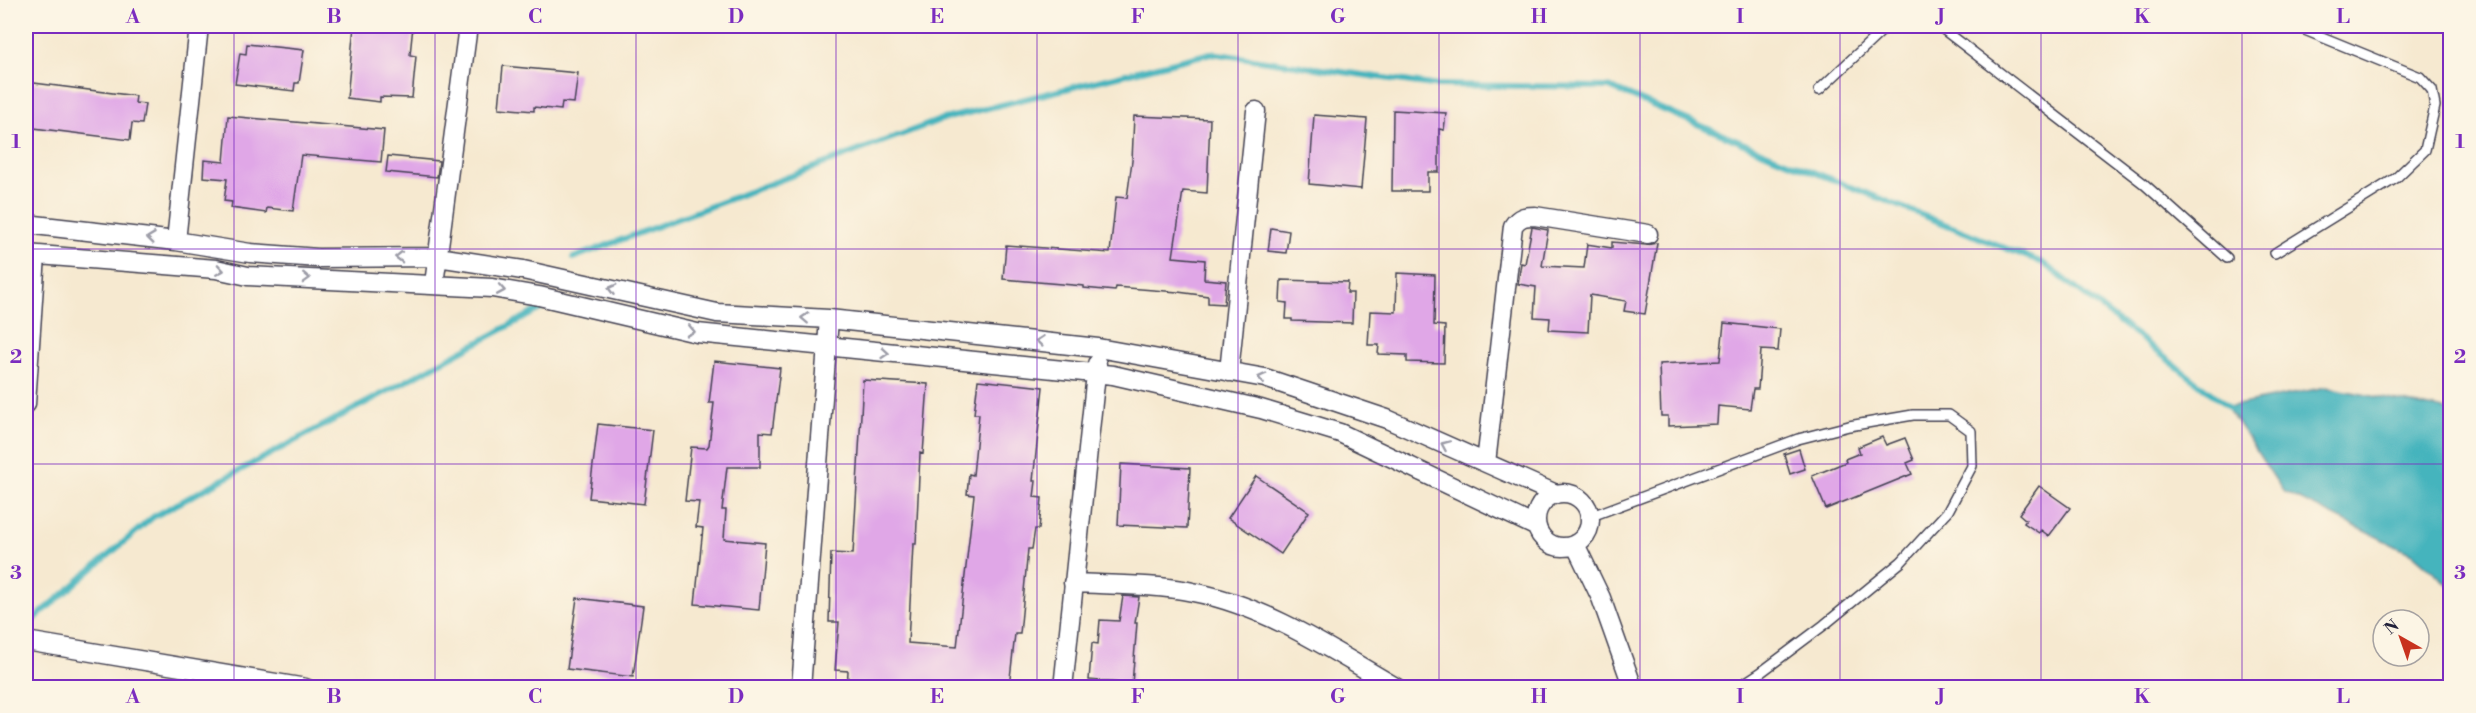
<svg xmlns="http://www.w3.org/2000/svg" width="2476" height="713" viewBox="0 0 2476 713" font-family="'Libre Bodoni',serif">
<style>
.water{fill:#45b4bd;stroke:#346b7c;stroke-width:1.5}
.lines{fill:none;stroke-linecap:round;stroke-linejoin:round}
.stream{stroke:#45b4bd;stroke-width:6}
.building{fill:#e0a7e7}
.service-casing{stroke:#424051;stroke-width:12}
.minor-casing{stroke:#424051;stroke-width:21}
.service{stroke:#fff;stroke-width:9}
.minor{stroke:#fff;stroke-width:18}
.oneway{stroke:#9c9ca7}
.grid{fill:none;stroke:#7b2cbf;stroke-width:1.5;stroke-opacity:0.55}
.neatline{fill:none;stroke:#7b2cbf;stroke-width:2}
.grid-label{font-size:20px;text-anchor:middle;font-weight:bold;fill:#7b2cbf}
</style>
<rect width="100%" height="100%" fill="#fcf5e5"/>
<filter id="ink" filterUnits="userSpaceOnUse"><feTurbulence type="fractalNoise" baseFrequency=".0167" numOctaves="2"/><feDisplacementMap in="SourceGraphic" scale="12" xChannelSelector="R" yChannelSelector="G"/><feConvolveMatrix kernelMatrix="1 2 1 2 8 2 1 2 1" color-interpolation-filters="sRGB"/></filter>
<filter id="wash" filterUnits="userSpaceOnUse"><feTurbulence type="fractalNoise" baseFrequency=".008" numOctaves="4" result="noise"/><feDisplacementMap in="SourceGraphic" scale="24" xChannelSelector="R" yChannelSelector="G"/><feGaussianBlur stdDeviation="1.35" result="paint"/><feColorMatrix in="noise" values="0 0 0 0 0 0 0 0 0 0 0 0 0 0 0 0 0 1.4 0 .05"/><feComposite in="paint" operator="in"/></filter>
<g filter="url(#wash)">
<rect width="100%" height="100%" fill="#f6e9d0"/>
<!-- water -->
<path class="water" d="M 2326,387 L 2450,411 L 2450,586 L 2414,555 L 2283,491 L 2227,407 Z"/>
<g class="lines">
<!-- stream -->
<path class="stream" d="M 573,258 L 940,120 L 1211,53 L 1432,85 L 1609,87 L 1773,156 L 2043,263 L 2234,411
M 26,626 L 153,517 L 542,308"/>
</g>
<g id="blocks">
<!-- building -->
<path class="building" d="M 354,26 L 413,26 L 410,55 L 416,56 L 412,98 L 380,97 L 380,102 L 347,98 Z
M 247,44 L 304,50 L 299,83 L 295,83 L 294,91 L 235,84 L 240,53 L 246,54 Z
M 503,66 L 578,73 L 574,103 L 562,102 L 561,110 L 534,107 L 534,111 L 499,108 Z
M 26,82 L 136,96 L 135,103 L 145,104 L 142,124 L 132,123 L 130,140 L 26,127 Z
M 1393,110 L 1446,113 L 1444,130 L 1439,129 L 1439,172 L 1428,172 L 1428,191 L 1392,191 Z
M 1314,115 L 1367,119 L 1361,189 L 1309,184 Z
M 228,116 L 384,130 L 381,162 L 301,155 L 293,211 L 267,208 L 266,213 L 231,208 L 232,202 L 224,201 L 227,179 L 203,177 L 204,160 L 224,162 Z
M 1134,116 L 1210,119 L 1207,193 L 1183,191 L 1173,257 L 1205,260 L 1204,279 L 1226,281 L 1224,304 L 1208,303 L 1208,296 L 1178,292 L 1116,287 L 1115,291 L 1084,288 L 1084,286 L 1003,279 L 1006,245 L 1110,253 L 1116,197 L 1127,198 L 1132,161 Z
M 388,156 L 439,161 L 437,177 L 386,172 Z
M 1532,227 L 1548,230 L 1542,266 L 1584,268 L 1587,244 L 1612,248 L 1612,242 L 1646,245 L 1657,243 L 1645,314 L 1624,311 L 1626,301 L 1590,295 L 1588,332 L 1549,330 L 1550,318 L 1534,317 L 1536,287 L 1518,284 L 1521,263 L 1525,264 Z
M 1271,228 L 1289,231 L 1286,253 L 1268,251 Z
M 1397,273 L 1435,275 L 1434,325 L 1445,326 L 1444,363 L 1407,362 L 1407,355 L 1378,354 L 1379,345 L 1368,345 L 1370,311 L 1396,312 Z
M 1281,280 L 1348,282 L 1347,293 L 1353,293 L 1352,323 L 1292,321 L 1292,319 L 1286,319 L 1287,303 L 1280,302 Z
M 1724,323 L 1780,329 L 1778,351 L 1761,350 L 1758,389 L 1753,389 L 1750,409 L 1718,406 L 1717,424 L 1668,426 L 1668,416 L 1661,416 L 1659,364 L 1720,361 Z
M 714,361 L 780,368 L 772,433 L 760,432 L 760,467 L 727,467 L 722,510 L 726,510 L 724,539 L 765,543 L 759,610 L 695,604 L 703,528 L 696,527 L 699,502 L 685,501 L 691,447 L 707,448 L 709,445 L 714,403 L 709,403 Z
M 863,380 L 928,384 L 923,454 L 920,453 L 916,544 L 913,544 L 908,643 L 957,647 L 974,495 L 967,494 L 969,474 L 973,475 L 979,414 L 974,414 L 978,380 L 1043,387 L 1033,481 L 1036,481 L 1034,497 L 1042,498 L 1039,529 L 1035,529 L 1032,549 L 1028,549 L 1020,634 L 1015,634 L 1009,687 L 847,687 L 848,671 L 835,670 L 839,622 L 829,622 L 831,553 L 853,554 Z
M 598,424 L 653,430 L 644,504 L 589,498 Z
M 1882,437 L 1886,445 L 1905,438 L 1914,460 L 1907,463 L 1912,474 L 1826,509 L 1812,476 L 1846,462 L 1845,459 L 1860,453 L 1858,447 Z
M 1799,449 L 1805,469 L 1790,474 L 1784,454 Z
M 1121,464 L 1190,468 L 1187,528 L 1118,525 Z
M 1256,476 L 1309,512 L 1281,554 L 1228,518 Z
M 2039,486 L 2070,508 L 2049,536 L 2041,530 L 2039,533 L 2024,523 L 2026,520 L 2019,514 Z
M 1123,596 L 1139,597 L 1135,623 L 1137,623 L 1132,684 L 1089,680 L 1092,643 L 1098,644 L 1100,620 L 1119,621 Z
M 577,598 L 643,606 L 633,677 L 567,669 Z"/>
</g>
</g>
<g filter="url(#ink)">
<use href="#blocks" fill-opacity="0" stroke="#424051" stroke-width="1.5"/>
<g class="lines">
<defs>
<path id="service" d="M 1939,26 L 2143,183 L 2227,258
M 1819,90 L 1887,26
M 2275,253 L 2396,178 L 2425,150 L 2435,106 L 2432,90 L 2420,77 L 2295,26
M 1589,517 L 1798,439 L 1849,426 L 1913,415 L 1949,415 L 1971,431 L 1972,466 L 1948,511 L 1901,562 L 1824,625 L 1760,673 L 1737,688"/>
<path id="minor" d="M 26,224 L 176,241 L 250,253 L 318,258 L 438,257 L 523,270 L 717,313 L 829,319 L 1098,348 L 1265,378 L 1387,419 L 1556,494
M 176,241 L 199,26
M 26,254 L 216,269 L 248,276 L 492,288 L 539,296 L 697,333 L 1113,375 L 1261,409 L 1340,433 L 1537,527
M 434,284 L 468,26
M 1229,372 L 1256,111
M 26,404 L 36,255
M 1486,463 L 1513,226 C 1519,217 1524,216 1535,216 L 1648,234
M1536 520a27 27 0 1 1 54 0a27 27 0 1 1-54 0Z
M 1575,544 L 1601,598 L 1633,688
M 1073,583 C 1112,585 1156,584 1193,592 C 1267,606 1333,651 1397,688
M 26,641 L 306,688
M 801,688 L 829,319
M 1063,688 L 1097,364"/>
</defs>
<!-- service casing -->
<use href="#service" class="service-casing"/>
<!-- minor casing -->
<use href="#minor" class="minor-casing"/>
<!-- service -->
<use href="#service" class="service"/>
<!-- minor -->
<use href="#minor" class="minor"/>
</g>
<!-- one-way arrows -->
<defs><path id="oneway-chevron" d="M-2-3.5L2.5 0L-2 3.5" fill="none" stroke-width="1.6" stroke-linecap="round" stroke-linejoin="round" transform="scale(1.5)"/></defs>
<g class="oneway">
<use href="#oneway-chevron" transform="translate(151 238) rotate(-173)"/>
<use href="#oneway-chevron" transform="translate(399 257) rotate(179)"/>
<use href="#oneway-chevron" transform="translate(220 270) rotate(9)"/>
<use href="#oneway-chevron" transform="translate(306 278) rotate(2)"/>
<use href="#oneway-chevron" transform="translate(612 289) rotate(-165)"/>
<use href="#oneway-chevron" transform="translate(501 290) rotate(10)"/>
<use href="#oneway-chevron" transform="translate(805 318) rotate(-177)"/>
<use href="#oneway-chevron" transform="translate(691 331) rotate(12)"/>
<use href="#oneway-chevron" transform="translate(1040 341) rotate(-174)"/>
<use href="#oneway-chevron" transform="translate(885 353) rotate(5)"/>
<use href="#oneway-chevron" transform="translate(1262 378) rotate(-167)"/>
<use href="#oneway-chevron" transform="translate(1445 445) rotate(-156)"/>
</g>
</g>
<!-- grid -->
<path class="grid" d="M 234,26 L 234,688M 435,26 L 435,688M 636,26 L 636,688M 836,26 L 836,688M 1037,26 L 1037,688M 1238,26 L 1238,688M 1439,26 L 1439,688M 1640,26 L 1640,688M 1840,26 L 1840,688M 2041,26 L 2041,688M 2242,26 L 2242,688M 26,249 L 2450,249M 26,464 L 2450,464"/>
<!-- margin -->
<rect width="2476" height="713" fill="none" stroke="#fcf5e5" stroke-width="66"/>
<!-- north arrow -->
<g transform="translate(2401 638) rotate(320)"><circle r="28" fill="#fcf5e5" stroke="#a5a1a1" stroke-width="1.5"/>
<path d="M0-4.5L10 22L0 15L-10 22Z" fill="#c8321e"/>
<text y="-9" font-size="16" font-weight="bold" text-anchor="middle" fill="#22223b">N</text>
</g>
<rect x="33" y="33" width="2410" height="647" class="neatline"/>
<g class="grid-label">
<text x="133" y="23">A</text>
<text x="334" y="23">B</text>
<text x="535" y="23">C</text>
<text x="736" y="23">D</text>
<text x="937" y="23">E</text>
<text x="1138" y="23">F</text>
<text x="1338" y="23">G</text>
<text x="1539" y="23">H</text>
<text x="1740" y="23">I</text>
<text x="1941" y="23">J</text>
<text x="2142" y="23">K</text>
<text x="2343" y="23">L</text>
<text x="16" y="148">1</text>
<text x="2460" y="148">1</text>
<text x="16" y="363">2</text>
<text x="2460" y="363">2</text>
<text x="16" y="579">3</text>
<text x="2460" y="579">3</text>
<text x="133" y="703">A</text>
<text x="334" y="703">B</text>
<text x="535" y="703">C</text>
<text x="736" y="703">D</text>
<text x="937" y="703">E</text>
<text x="1138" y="703">F</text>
<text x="1338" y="703">G</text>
<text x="1539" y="703">H</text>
<text x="1740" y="703">I</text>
<text x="1941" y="703">J</text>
<text x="2142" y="703">K</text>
<text x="2343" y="703">L</text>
</g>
</svg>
